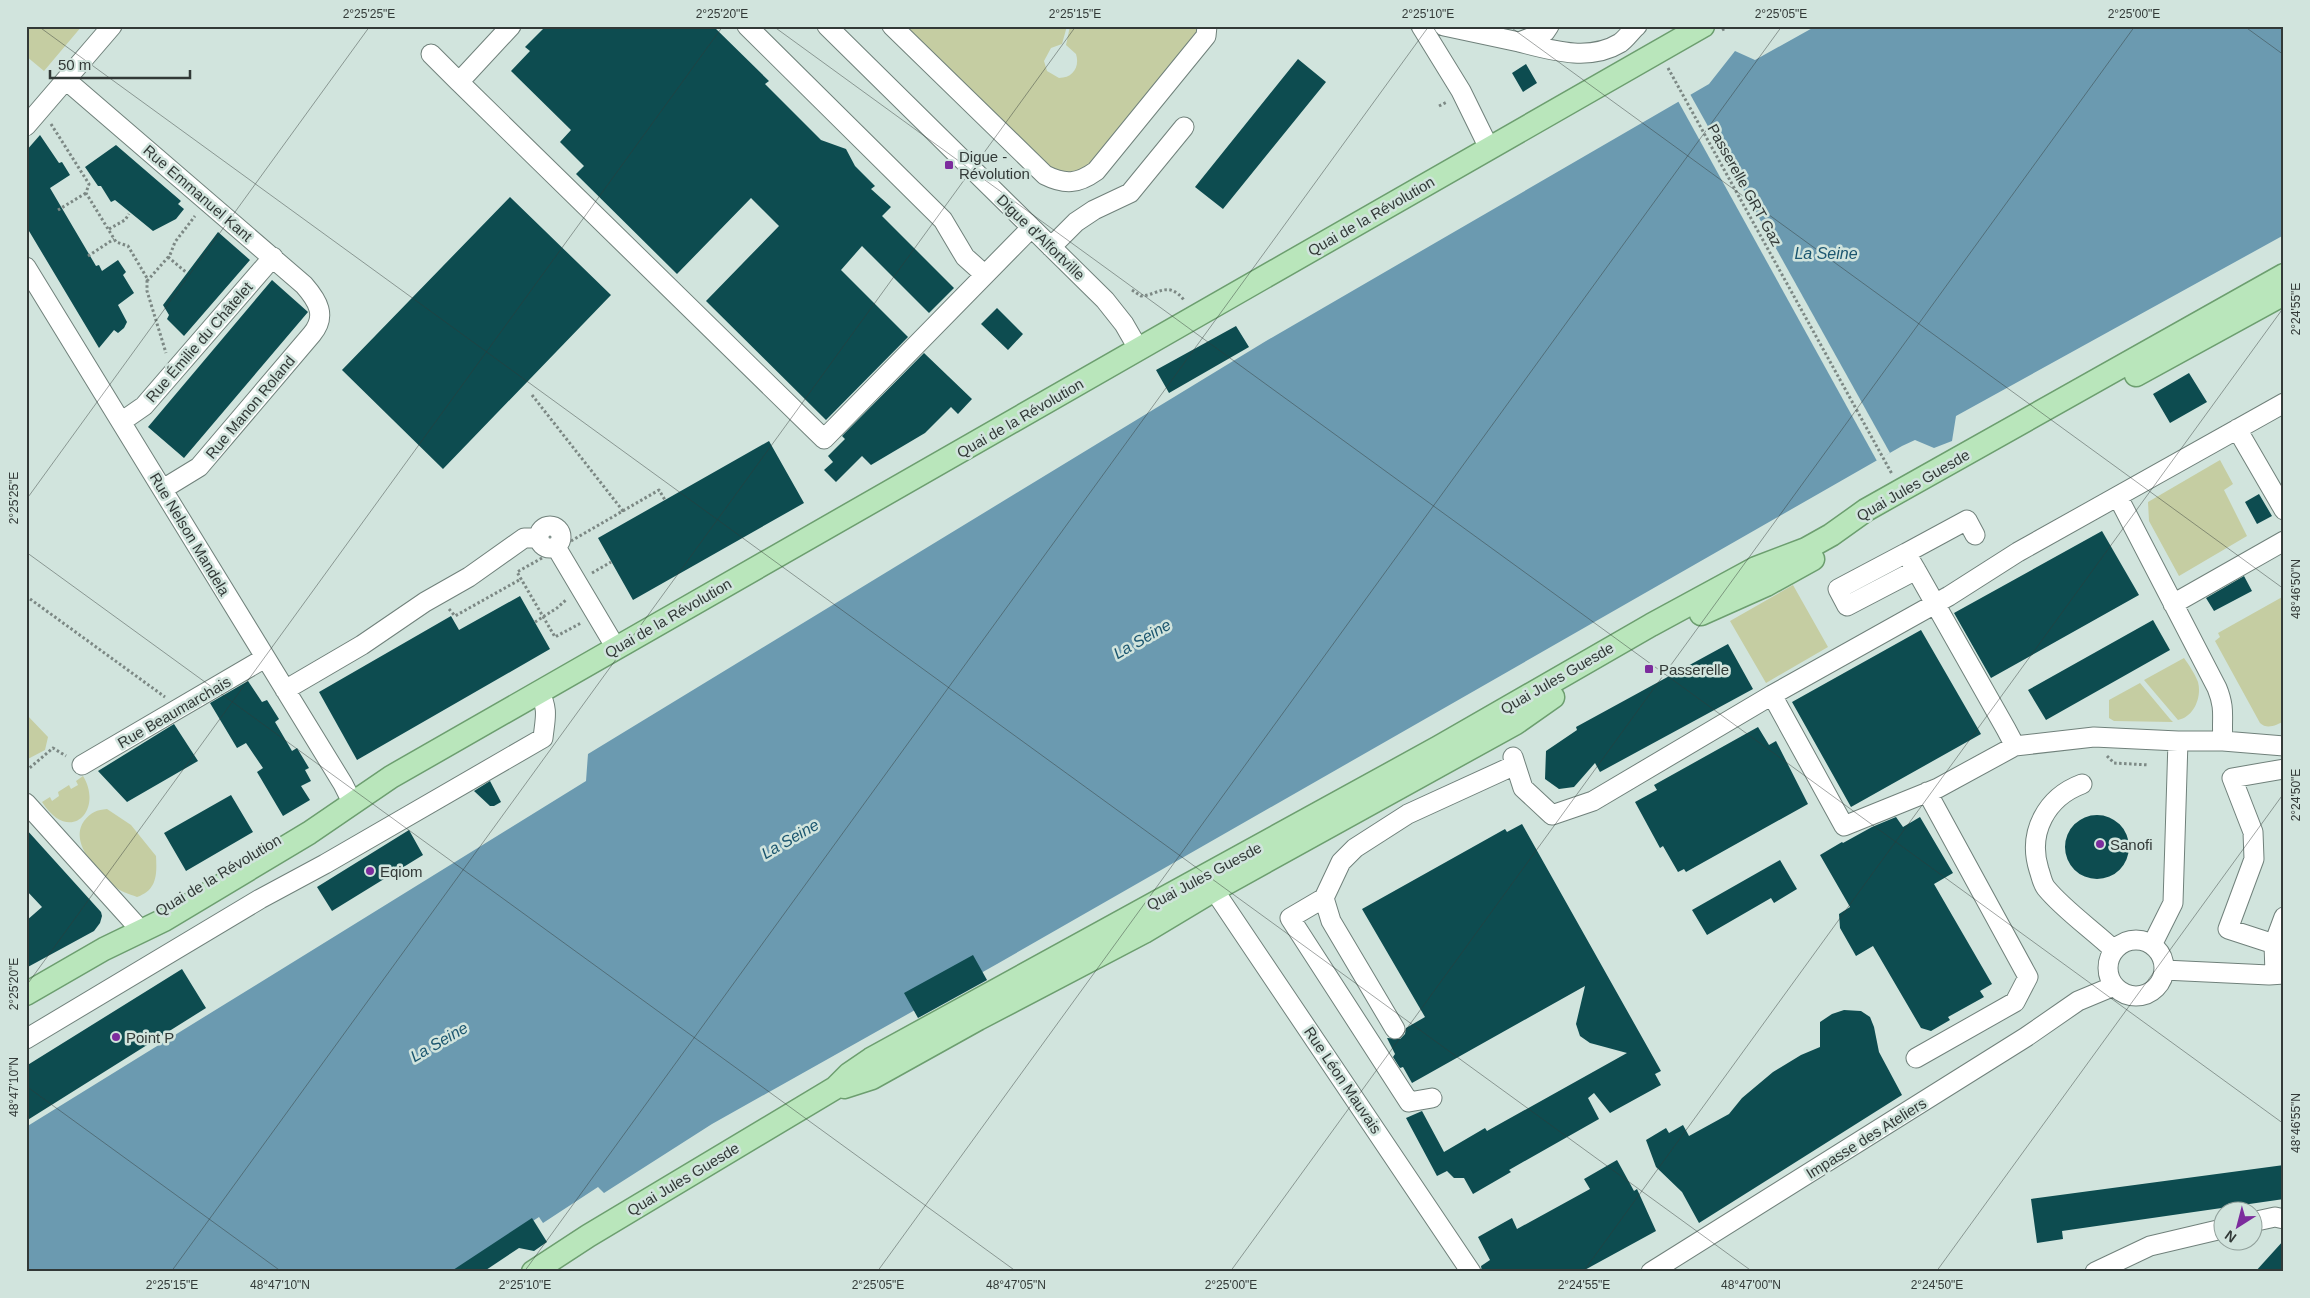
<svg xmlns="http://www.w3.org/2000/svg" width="2310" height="1298" viewBox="0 0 2310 1298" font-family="Arial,sans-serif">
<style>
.green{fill:#c5cda2}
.water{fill:#6b9ab0}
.pier{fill:#d1e4dd}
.building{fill:#0d4c50}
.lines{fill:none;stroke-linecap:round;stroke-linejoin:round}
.minor-casing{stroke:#70817b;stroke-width:21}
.major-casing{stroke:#6c9e6f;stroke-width:25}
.path{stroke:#7c8884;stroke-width:3;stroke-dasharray:2.5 2.5;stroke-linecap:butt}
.minor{stroke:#fff;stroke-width:19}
.major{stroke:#b9e6bb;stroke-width:22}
.ticks{fill:none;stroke:#323937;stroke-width:1;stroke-opacity:0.45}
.poi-dot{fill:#7c2c9d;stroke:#d1e4dd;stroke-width:2}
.labels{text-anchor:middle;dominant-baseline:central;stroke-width:5;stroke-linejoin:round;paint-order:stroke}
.poi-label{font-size:15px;fill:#323937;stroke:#d1e4dd;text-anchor:start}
.street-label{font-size:15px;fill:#323937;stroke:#d1e4dd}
.water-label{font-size:16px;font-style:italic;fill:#1b566f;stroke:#d1e4dd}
.neatline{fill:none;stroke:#323937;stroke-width:2}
.ticks-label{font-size:12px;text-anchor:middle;fill:#323937}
</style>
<rect width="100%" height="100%" fill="#d1e4dd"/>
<!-- green -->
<path class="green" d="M 26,26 L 82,26 L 44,71 L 26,56 Z
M 900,26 L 1067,26 L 1062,44 L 1051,48 L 1044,61 L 1047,71 L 1059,78 C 1073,78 1080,67 1076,54 L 1066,45 L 1070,26 L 1204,26 L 1091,170 L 1061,178 Z
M 2220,460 L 2233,484 L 2224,490 L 2247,536 L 2179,576 L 2149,521 L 2148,502 Z
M 1793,585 L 1828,647 L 1766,683 L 1730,621 Z
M 2284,596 L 2284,721 C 2277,725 2267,730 2260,723 L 2215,641 L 2220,637 L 2218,633 Z
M 2184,658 C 2189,665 2195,674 2198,682 C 2202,697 2194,717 2178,720 L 2144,680 Z
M 2140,683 L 2170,719 L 2173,722 L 2114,721 L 2109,718 L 2109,700 Z
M 26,714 L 48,737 L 45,750 L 26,760 Z
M 83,776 C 104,810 70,846 42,802 L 50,797 L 52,801 L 59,796 L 58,792 L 69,785 L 71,789 L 78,785 L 76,781 Z
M 107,809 L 131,825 L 156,856 C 157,875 157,890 137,897 C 129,894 119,891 113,885 C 96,870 69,842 84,821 C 91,812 97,810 107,809 Z"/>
<!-- water -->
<path class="water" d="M 1816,26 L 2284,26 L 2284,235 L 1956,416 L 1952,441 L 1934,448 L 1915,440 L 1902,446 L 997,964 L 712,1124 L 604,1193 L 598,1187 L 543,1223 L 539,1217 L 454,1272 L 26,1272 L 26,1127 L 586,781 L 588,754 L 1266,341 L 1709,84 L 1735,51 L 1755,60 Z"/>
<!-- pier -->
<path class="pier" d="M 1690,94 L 1890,453 L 1877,461 L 1678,101 Z"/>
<!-- building -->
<path class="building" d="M 546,26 L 713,26 L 769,81 L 765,84 L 821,140 L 846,149 L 855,166 L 875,186 L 871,189 L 891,207 L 882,216 L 954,288 L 929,313 L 862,246 L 841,270 L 908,337 L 826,420 L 706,301 L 779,226 L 751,198 L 677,274 L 576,174 L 584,166 L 560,142 L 571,130 L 511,71 L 530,51 L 525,47 Z
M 1298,59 L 1326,82 L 1223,209 L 1195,187 Z
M 1526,64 L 1537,83 L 1523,92 L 1512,73 Z
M 40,135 L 59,163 L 62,162 L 70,175 L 50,188 L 96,266 L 99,265 L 102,271 L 118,260 L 126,272 L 123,275 L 134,293 L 118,305 L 127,322 L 124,328 L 118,333 L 114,330 L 99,348 L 26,226 L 26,151 Z
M 116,145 L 181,201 L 178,204 L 184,209 L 176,219 L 153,231 L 115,200 L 111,202 L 101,186 L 98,186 L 85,167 Z
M 510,197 L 611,295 L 443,469 L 342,370 Z
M 218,232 L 250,260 L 184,336 L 167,319 L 169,315 L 163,305 Z
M 272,280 L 308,312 L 184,458 L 148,427 Z
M 997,308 L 1023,334 L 1008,350 L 981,324 Z
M 1236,326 L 1249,347 L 1169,393 L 1156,370 Z
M 924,353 L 972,399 L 958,414 L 951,407 L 925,433 L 871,465 L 862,456 L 836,482 L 824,470 L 833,462 L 828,456 L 845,439 L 842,436 Z
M 2189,373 L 2207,402 L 2170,423 L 2153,394 Z
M 769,441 L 804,503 L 633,600 L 598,538 Z
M 2259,494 L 2272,516 L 2257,524 L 2245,502 Z
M 2102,531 L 2139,595 L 1991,678 L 1954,613 Z
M 2244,576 L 2252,591 L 2214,611 L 2206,598 Z
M 520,596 L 550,649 L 357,760 L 319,692 L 451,616 L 459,630 Z
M 2153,620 L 2170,650 L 2046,720 L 2028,690 Z
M 1921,630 L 1981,734 L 1851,807 L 1792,702 Z
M 1728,644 L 1753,689 L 1600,772 L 1595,763 L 1574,787 L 1559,789 L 1545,779 L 1546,751 L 1577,730 L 1576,727 Z
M 248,681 L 262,702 L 267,700 L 279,719 L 275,722 L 292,751 L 297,748 L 309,768 L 305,770 L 311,781 L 301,786 L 310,800 L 283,816 L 257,772 L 263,768 L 246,743 L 237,748 L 210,703 Z
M 174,724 L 198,761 L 127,802 L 98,771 Z
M 1758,727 L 1769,745 L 1776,741 L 1808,804 L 1686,872 L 1684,869 L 1678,872 L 1663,846 L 1660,848 L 1635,802 L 1657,790 L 1654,785 Z
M 490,781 L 501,802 L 494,806 L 490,806 L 474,791 Z
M 231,795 L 253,832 L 186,871 L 164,833 Z
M2065 847a32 32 0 1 1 64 0a32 32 0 1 1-64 0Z
M 1896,817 L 1903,827 L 1920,817 L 1953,873 L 1934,884 L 1992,984 L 1980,991 L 1984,997 L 1948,1017 L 1950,1020 L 1931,1031 L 1921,1028 L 1873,946 L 1856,956 L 1840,928 L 1839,914 L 1850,907 L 1820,855 L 1842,842 L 1843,843 L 1872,827 Z
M 1522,824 L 1661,1071 L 1655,1074 L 1661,1085 L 1610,1113 L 1594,1093 L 1588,1098 L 1599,1119 L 1509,1170 L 1511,1172 L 1473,1194 L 1464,1178 L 1454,1178 L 1447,1171 L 1437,1176 L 1406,1118 L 1422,1111 L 1444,1152 L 1485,1128 L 1487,1131 L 1627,1053 L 1590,1043 L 1580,1036 L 1576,1024 L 1585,986 L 1412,1083 L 1403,1067 L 1400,1068 L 1393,1057 L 1395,1054 L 1387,1038 L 1400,1039 L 1405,1034 L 1406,1028 L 1425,1017 L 1362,909 L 1505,829 L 1507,832 Z
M 26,829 L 101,912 L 102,916 L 100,923 L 94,931 L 26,968 L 26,921 L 42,907 L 26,890 Z
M 409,830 L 423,855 L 332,911 L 317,887 Z
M 1780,860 L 1797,889 L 1774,903 L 1771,898 L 1707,935 L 1692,910 Z
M 973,955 L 987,980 L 918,1018 L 904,993 Z
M 182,969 L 206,1008 L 26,1121 L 26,1066 Z
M 1844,1010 L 1861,1011 L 1870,1017 L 1874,1027 L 1879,1052 L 1902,1095 L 1699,1223 L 1682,1192 L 1656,1167 L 1646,1140 L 1666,1128 L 1669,1133 L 1683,1125 L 1689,1136 L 1729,1114 L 1742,1098 L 1773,1072 L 1801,1055 L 1820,1047 L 1820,1022 L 1832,1014 Z
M 1617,1160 L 1634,1191 L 1637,1189 L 1656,1231 L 1581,1272 L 1482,1272 L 1481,1266 L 1490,1260 L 1478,1237 L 1512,1218 L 1517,1229 L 1590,1189 L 1584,1179 Z
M 2284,1165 L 2284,1199 L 2062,1231 L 2063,1239 L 2037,1243 L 2031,1199 Z
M 532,1218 L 547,1242 L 534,1251 L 519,1248 L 483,1272 L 450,1272 Z
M 2284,1240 L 2284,1272 L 2255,1272 Z"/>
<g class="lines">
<defs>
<path id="minor" d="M 511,26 L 459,82 L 824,439 L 1031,228
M 747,26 L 943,220 L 965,257 L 985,275
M 827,26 L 1105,300 L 1124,324 L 1139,350
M 892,26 L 1045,175 C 1065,185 1078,184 1096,171 L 1206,36 L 1207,26
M 1421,26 L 1461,91 L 1489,148
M 1444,26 L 1519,42 L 1545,32 L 1549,26
M 1519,42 C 1551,50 1589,62 1620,43 C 1626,39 1631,31 1637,26
M 431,54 L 459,82
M 66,80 L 304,285 C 318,301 327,316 312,334 L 199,467 L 163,489
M 26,126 L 112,26
M 1051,247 L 1076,222 L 1094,210 L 1130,193 L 1184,127
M 26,267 L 343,784 L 352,802
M 121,422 L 144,406 L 273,257
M 2237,429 L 2284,510
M 2118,497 L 2217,688 C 2226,710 2221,718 2223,741
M539 537a11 11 0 1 1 22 0a11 11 0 1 1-22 0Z
M 556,547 L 616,648
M 1906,553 L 1967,520 L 1975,535
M 1916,570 L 1847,606 L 1838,589 L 1906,553 L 1916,570 L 2006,729 L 2015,746
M 2173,604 L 2284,541
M 285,690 L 362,645 L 425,602 L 469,577 L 524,538 L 539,538
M 1772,695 L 1844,826 L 1938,788 L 2015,746 L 2094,737 L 2178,741 L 2223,741 L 2284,746
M 1513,757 L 1523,788 L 1552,815 L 1593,801 L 1772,695 L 1949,596 L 2018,552 L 2284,403
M 82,765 L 265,658
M 2082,784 C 2047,797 2027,832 2039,870 C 2041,875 2042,883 2046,888 C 2064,910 2093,930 2114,950
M 26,803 L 136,925
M 1208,878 L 1214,890 L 1471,1272
M 1324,898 L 1290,918 L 1409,1102 L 1432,1098
M2108 968a28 28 0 1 1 56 0a28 28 0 1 1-56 0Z
M 2274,944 L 2228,929 L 2254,859 L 2253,832 L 2232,778 L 2284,769
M 2152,945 L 2173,903 L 2178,741
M 2164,970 L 2269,975 L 2284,974
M 2275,974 L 2274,944 L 2284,917
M 1395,1029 L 1331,921 L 1324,898 L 1341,862 L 1355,848 L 1408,814 L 1515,765
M 26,1039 L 260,899 L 325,864 L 543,738 C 545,719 549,709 539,692
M 1916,1058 L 2015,1002 L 2028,977 L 1927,792
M 2252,1222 L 2275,1217 L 2284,1219
M 1651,1272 L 2026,1037 L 2078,1001 L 2114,986
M 2095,1272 L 2150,1246 L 2222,1229"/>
<path id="major" d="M 2136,375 L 2284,294
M 1701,614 L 1766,585 L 1813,559
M 26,994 L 104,949 L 164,920 L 309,833 L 391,777 L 1703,26
M 844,1087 L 872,1078 L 978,1019 L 1144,932 L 1214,890 L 1516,723 L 1553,697
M 533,1272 L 588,1236 L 835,1088 L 849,1074 L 871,1059 L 1439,747 L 1651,625 L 1756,568 L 1806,549 L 1831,535 L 1866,510 L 2284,275"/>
</defs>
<!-- minor casing -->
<use href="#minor" class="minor-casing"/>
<!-- major casing -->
<use href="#major" class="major-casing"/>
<!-- path -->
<path class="path" d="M 1722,30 L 1730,26
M 1668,68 L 1892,474
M 1439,106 L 1447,102
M 51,124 L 89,184 L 86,193 L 116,242 L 128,246 L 147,278 L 147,291 L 166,353
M 58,210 L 86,193
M 109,229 L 125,220 L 129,214
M 88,256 L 114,239
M 168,257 L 187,273
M 147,281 L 170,255 L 175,242 L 195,216
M 1132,290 L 1141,296 C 1158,295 1168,280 1184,300
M 532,395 L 623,511
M 571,541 L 659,490 L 665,500
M 542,558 L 517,572 L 555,637 L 581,623
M 592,573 L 611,562
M 26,596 L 165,697
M 449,609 L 455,616 L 521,579
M 535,622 L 557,608 L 567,599
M 2107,756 L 2114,763 L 2149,765
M 26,771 L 53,748 L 66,756"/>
<!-- minor -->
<use href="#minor" class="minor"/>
<!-- major -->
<use href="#major" class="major"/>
</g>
<!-- ticks -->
<path class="ticks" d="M 38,26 L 1753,1272M 773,26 L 2284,1124M 1509,26 L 2284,589M 2244,26 L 2284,55M 26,500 L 370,26M 26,552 L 1017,1272M 26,986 L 723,26M 26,1086 L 282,1272M 171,1272 L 1076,26M 524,1272 L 1429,26M 877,1272 L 1782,26M 1230,1272 L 2135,26M 1583,1272 L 2284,307M 1936,1272 L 2284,793"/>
<!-- markers -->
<g class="poi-dot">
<rect x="944" y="160" width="10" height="10" rx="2.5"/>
<rect x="1644" y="664" width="10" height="10" rx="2.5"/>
<circle cx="2100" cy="844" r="5"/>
<circle cx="370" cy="871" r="5"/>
<circle cx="116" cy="1037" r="5"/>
</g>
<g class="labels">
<!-- poi labels -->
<g class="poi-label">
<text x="959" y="156">Digue -<tspan x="959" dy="17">Révolution</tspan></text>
<text x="1659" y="669">Passerelle</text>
<text x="2110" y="844">Sanofi</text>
<text x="380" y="871">Eqiom</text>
<text x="126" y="1037">Point P</text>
</g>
<!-- street labels -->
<g class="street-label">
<text transform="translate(1745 185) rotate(61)">Passerelle GRT Gaz</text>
<text transform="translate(198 193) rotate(41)">Rue Emmanuel Kant</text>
<text transform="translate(1371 216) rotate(-30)">Quai de la Révolution</text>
<text transform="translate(1041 237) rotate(44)">Digue d'Alfortville</text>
<text transform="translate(199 342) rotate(-49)">Rue Émilie du Châtelet</text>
<text transform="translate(250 407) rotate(-50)">Rue Manon Roland</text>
<text transform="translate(1020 418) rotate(-30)">Quai de la Révolution</text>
<text transform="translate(1913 485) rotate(-30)">Quai Jules Guesde</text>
<text transform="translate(190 534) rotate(59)">Rue Nelson Mandela</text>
<text transform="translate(668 618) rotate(-30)">Quai de la Révolution</text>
<text transform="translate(1557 678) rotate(-30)">Quai Jules Guesde</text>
<text transform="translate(174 712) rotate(-30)">Rue Beaumarchais</text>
<text transform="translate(218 875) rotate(-31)">Quai de la Révolution</text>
<text transform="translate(1204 876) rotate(-28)">Quai Jules Guesde</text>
<text transform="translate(1343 1080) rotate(56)">Rue Léon Mauvais</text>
<text transform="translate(1866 1138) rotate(-32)">Impasse des Ateliers</text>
<text transform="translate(683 1179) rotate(-31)">Quai Jules Guesde</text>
</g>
<!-- water labels -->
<g class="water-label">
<text x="1826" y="253">La Seine</text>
<text transform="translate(1142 639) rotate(-30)">La Seine</text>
<text transform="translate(790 839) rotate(-30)">La Seine</text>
<text transform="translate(439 1042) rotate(-30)">La Seine</text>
</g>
</g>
<!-- border -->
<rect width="2310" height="1298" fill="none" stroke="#d1e4dd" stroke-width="55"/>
<!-- north arrow -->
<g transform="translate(2238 1226) rotate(216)"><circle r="24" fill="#d1e4dd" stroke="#91a09b"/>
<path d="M0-4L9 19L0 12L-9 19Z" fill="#7c2c9d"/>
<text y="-8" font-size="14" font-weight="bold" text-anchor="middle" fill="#323937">N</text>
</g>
<!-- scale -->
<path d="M50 70v8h140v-8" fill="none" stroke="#323937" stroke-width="2.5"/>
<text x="58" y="70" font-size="15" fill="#323937" stroke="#d1e4dd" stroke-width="4" paint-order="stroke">50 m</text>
<rect x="28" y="28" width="2254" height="1242" class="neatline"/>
<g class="ticks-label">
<text x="369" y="18">2°25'25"E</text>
<text x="722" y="18">2°25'20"E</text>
<text x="1075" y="18">2°25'15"E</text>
<text x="1428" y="18">2°25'10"E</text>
<text x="1781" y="18">2°25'05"E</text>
<text x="2134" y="18">2°25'00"E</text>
<text transform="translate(2296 309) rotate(-90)" y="4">2°24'55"E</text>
<text transform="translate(14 498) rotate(-90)" y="4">2°25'25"E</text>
<text transform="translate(2296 589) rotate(-90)" y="4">48°46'50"N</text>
<text transform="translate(2296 795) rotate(-90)" y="4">2°24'50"E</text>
<text transform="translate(14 984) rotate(-90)" y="4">2°25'20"E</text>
<text transform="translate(14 1087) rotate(-90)" y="4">48°47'10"N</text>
<text transform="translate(2296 1123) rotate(-90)" y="4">48°46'55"N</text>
<text x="172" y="1289">2°25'15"E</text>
<text x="280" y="1289">48°47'10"N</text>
<text x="525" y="1289">2°25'10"E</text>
<text x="878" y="1289">2°25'05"E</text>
<text x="1016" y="1289">48°47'05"N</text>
<text x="1231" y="1289">2°25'00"E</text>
<text x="1584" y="1289">2°24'55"E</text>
<text x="1751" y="1289">48°47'00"N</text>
<text x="1937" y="1289">2°24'50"E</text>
</g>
</svg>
